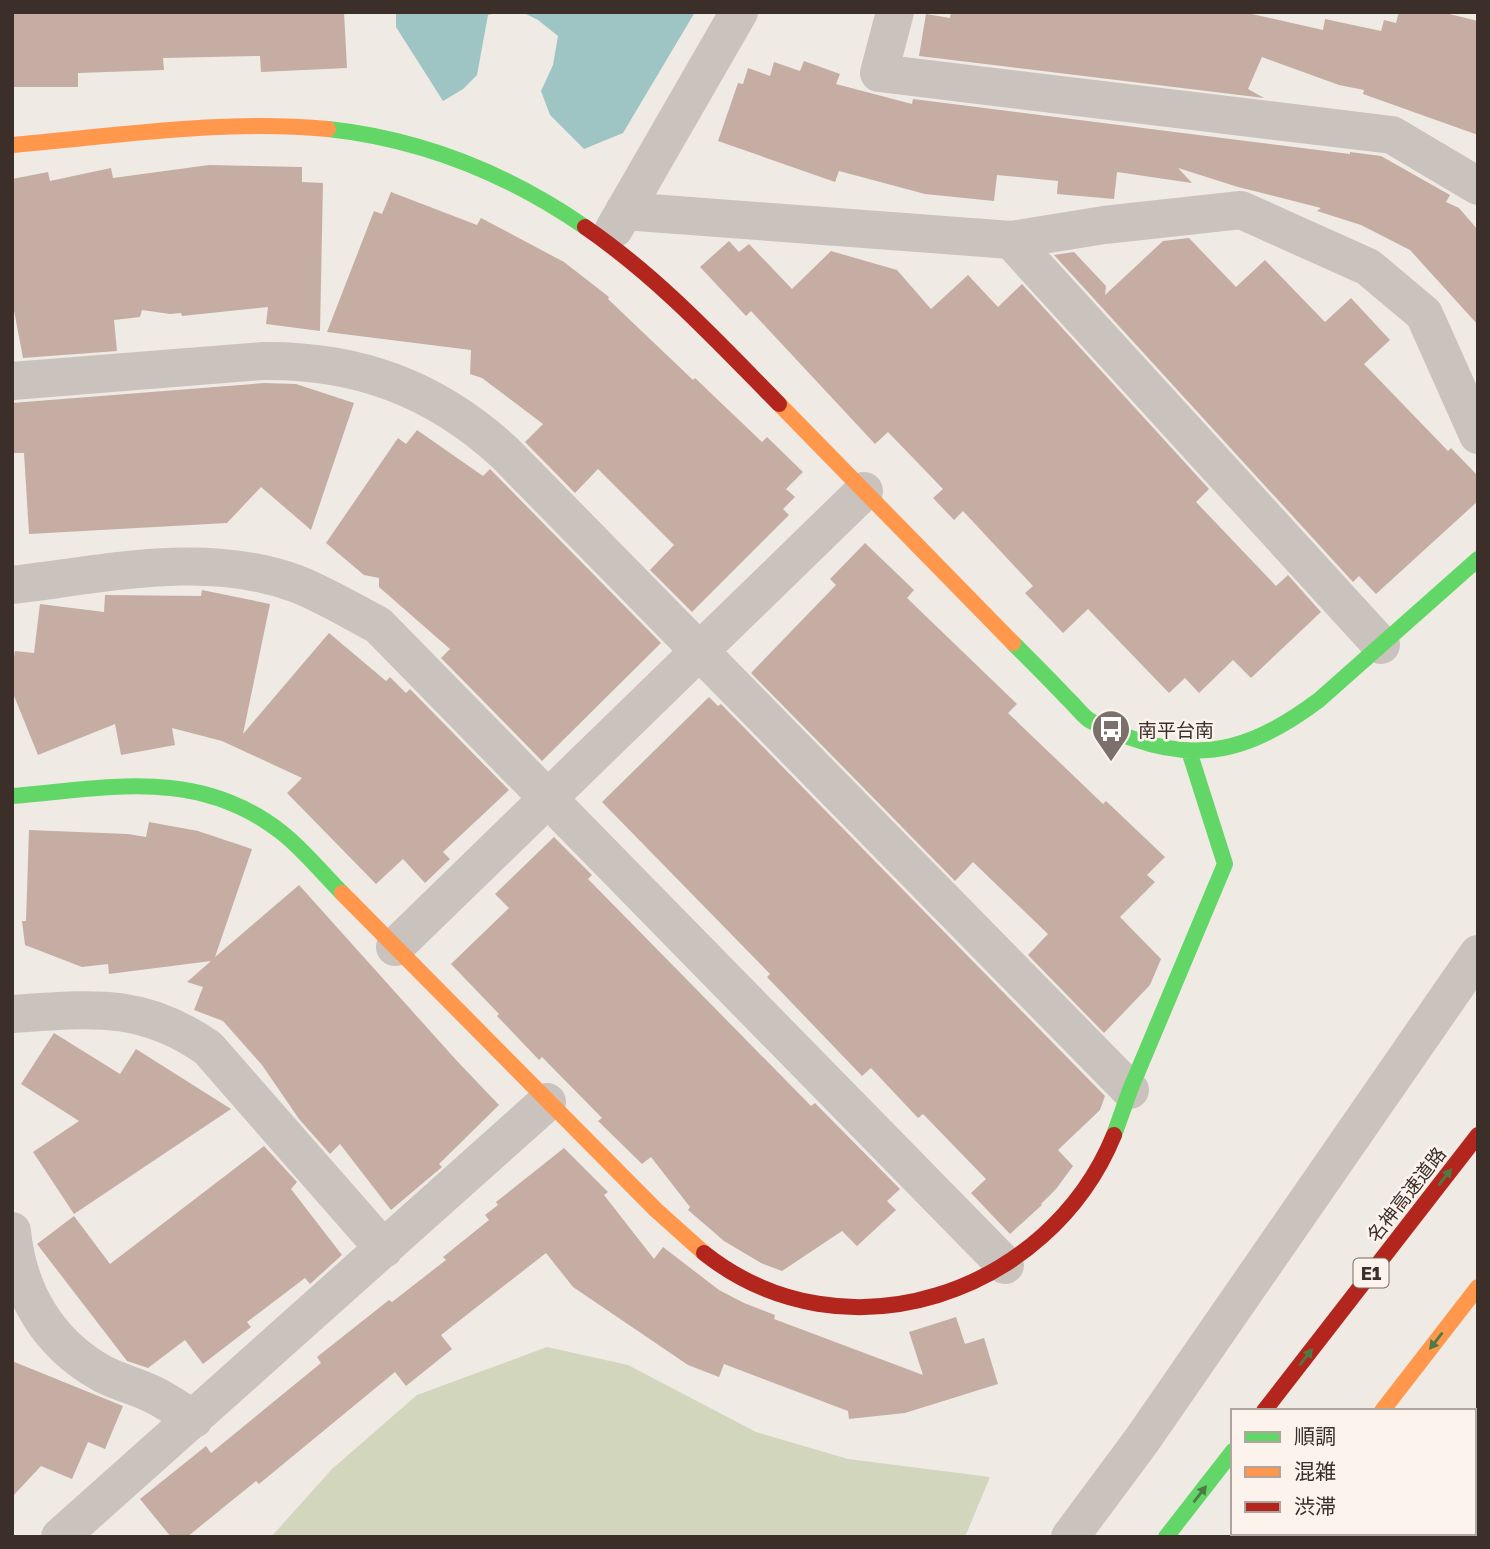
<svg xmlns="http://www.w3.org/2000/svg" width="1490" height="1549" viewBox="0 0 1490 1549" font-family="'Golos Text','Noto Sans JP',sans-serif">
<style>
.green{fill:#d2d6bd}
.water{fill:#9ec4c3}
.building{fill:#c5ada4}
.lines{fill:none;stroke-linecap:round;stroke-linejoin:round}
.street{stroke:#cac2bc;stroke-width:38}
.fast{stroke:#63d668;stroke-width:16}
.slow{stroke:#ff974d;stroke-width:16}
.jam{stroke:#b3261e;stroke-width:16}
.oneway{fill:#4e7a46}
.labels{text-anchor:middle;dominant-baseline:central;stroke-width:5;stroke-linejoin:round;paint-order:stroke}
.shield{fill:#fcf4ec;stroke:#766a64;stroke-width:2}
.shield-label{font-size:18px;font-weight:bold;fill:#3c2f2a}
.poi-label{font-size:19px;fill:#3c2f2a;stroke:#fcf4ec;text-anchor:start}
.street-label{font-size:19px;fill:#3c2f2a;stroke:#fcf4ec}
</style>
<rect width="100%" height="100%" fill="#f0eae4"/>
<!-- green -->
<path class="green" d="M 547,1347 L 628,1365 L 756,1432 L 848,1459 L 990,1477 L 965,1537 L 271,1537 L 332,1469 L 417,1395 Z"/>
<!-- water -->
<path class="water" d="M 396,12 L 500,12 L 488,15 L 477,75 L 463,89 L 443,101 L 396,27 Z
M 522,12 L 695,12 L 623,133 L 584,149 L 550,115 L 541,91 L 553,65 L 558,36 L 538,20 Z"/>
<!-- building -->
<path class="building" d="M 12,12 L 344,12 L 347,68 L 261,72 L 260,56 L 163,58 L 164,70 L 78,73 L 78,87 L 12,87 Z
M 951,12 L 1243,12 L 1323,30 L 1325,19 L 1381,31 L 1384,20 L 1396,23 L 1399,12 L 1441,12 L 1478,21 L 1478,135 L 1363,94 L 1364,90 L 1339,85 L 1262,57 L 1248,89 L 1264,98 L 919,56 L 926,14 L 950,18 Z
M 804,61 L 840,74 L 836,84 L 912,104 L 913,99 L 1350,154 L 1350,152 L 1381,156 L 1450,195 L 1446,202 L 1459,208 L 1478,230 L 1478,325 L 1410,250 L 1361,225 L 1317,211 L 1321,208 L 1238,187 L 1178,168 L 1192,183 L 1117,172 L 1114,199 L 1057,194 L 1058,181 L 997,175 L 994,201 L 925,194 L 839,171 L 835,182 L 718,141 L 738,83 L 743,84 L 748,68 L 770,76 L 774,62 L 800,71 Z
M 209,165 L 302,167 L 302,182 L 323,183 L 320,331 L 266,324 L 268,307 L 182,316 L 181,313 L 170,314 L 142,310 L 140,317 L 114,320 L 117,351 L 23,358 L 12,300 L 12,179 L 48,172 L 50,181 L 111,168 L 113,178 Z
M 391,192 L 477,225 L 481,218 L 564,262 L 609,297 L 608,299 L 693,380 L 695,378 L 762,442 L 767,437 L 803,472 L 786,489 L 795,497 L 783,509 L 789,515 L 692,612 L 650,570 L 674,545 L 598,469 L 575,493 L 525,442 L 543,424 L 482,378 L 470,374 L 471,350 L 327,332 L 374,211 L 382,214 Z
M 1189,238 L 1236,287 L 1265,260 L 1325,322 L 1351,298 L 1390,340 L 1364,364 L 1448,451 L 1451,448 L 1478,476 L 1478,501 L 1376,594 L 1359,576 L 1353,582 L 1054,255 L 1074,252 L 1106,286 L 1105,295 L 1163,241 Z
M 729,241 L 739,252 L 749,244 L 792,289 L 831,251 L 897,270 L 931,309 L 968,275 L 998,307 L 1022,284 L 1209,489 L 1196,502 L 1276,586 L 1288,575 L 1321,612 L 1251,678 L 1233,660 L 1199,693 L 1185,678 L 1169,693 L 1088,609 L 1063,633 L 1025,593 L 1033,586 L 963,511 L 954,520 L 933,498 L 943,489 L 888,432 L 875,444 L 751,311 L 746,316 L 700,267 Z
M 264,383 L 296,384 L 354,403 L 311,530 L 261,487 L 227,523 L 29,534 L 24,453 L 12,453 L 12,403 Z
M 417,430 L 483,476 L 490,469 L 661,643 L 542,761 L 441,658 L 450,649 L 379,587 L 379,578 L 364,575 L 326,543 L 398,438 L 406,444 Z
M 865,543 L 914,590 L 907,598 L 1017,704 L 1008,713 L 1103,804 L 1106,801 L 1165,857 L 1147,875 L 1155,882 L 1120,917 L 1161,959 L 1150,985 L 1104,1033 L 1028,955 L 1048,934 L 973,862 L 955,881 L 751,673 L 836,585 L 830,579 Z
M 202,590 L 270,604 L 243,734 L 329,633 L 386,681 L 390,677 L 406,693 L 410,689 L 509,790 L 443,852 L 450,859 L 425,883 L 403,859 L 376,884 L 287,793 L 302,778 L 222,741 L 172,728 L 175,745 L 121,755 L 115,724 L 38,755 L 12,691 L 12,668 L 15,651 L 34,653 L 40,604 L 104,612 L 105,595 L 201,596 Z
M 709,697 L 718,706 L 721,704 L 1105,1096 L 1100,1110 L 1058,1150 L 1073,1166 L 1056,1189 L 1041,1204 L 1042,1205 L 1010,1234 L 971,1193 L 986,1179 L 923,1114 L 918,1118 L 871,1068 L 862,1076 L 767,977 L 770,974 L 602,802 Z
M 149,822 L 198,831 L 252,849 L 215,957 L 299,885 L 457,1061 L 499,1105 L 439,1164 L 442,1167 L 391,1210 L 340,1144 L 330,1154 L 299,1119 L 262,1065 L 223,1021 L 194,1010 L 203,987 L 187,982 L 211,961 L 109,974 L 108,964 L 82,967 L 25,945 L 22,921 L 26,921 L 29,830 L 128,834 L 146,837 Z
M 554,837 L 592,875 L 588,879 L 811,1106 L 815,1103 L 900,1189 L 887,1201 L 896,1210 L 857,1246 L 842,1231 L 782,1271 L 761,1263 L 724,1241 L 688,1210 L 690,1207 L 651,1157 L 642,1164 L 598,1121 L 602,1118 L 542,1057 L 539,1060 L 497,1016 L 499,1014 L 451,964 L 509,908 L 495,894 Z
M 54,1033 L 120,1074 L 136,1049 L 231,1109 L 74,1214 L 33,1152 L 79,1121 L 21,1084 Z
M 264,1146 L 297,1182 L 291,1189 L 342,1255 L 310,1284 L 305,1278 L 247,1322 L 251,1327 L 203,1364 L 185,1340 L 148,1368 L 127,1361 L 37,1244 L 74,1216 L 110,1264 Z
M 564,1148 L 608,1192 L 604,1195 L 654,1259 L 663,1247 L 719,1290 L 744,1303 L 775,1315 L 774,1319 L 923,1375 L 909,1332 L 956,1317 L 965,1344 L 984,1338 L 998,1384 L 905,1413 L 849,1419 L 848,1411 L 724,1364 L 719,1377 L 688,1365 L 573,1287 L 546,1253 L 441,1335 L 452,1349 L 406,1386 L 395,1372 L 259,1484 L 256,1481 L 187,1537 L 171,1537 L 140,1499 L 206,1446 L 211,1453 L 321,1363 L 317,1357 L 389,1300 L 392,1302 L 446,1260 L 443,1257 L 489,1220 L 485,1215 L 498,1205 L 496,1202 Z
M 12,1361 L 123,1406 L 105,1449 L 88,1442 L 72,1479 L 41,1466 L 12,1497 Z"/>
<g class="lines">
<!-- street -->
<path class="street" d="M 895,12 L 879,73 L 1392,135 L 1478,186
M 624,211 L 1011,240 L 1104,225 L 1241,210 L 1368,267 L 1424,314 L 1478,435
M 614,229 L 739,12
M 1011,240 L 1381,645
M 12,381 L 263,361 C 357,360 434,388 504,452 L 1130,1090
M 12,585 C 106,574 206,550 297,584 C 325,595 351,611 378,625 L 1005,1265
M 395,947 L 864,491
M 12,1014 C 89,1009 141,1001 208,1048 L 384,1249
M 12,1231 C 18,1292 48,1344 103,1374 C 118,1382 136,1386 152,1394 C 167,1401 180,1411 194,1419
M 1474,1497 L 1478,1492
M 60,1537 L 547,1102
M 1070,1537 L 1142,1440 L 1478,954
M 1444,1537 L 1446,1533"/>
<!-- fast -->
<path class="fast" d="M 328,129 C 421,139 508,174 585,227
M 1013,643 C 1031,661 1049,679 1066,697 C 1074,704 1081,714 1089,720 C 1103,728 1119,734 1134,739 C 1207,765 1259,745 1319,700 L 1478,559
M 12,796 C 109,788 198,767 281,832 C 303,849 322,873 342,893
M 1114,1135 L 1130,1090 L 1225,864 L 1189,751
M 1166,1537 L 1233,1451"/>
<!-- slow -->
<path class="slow" d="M 12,145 C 117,136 222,119 328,129
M 779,404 L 1013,643
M 342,893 L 656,1210 L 704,1253
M 1382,1411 L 1478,1287
M 1284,1537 L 1287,1533"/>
<!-- jam -->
<path class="jam" d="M 585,227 C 658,277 717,341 779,404
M 704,1253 C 844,1364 1049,1294 1114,1135
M 1264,1411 L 1478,1135"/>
</g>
<!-- one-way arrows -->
<defs><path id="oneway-solid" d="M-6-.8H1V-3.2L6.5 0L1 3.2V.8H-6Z" transform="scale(1.75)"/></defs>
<g class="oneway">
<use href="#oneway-solid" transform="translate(1445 1177) rotate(-52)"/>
<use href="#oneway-solid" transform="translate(1436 1341) rotate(128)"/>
<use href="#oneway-solid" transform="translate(1306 1357) rotate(-52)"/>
<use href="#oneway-solid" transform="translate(1200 1494) rotate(-52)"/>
</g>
<!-- icons -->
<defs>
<symbol id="bus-pin" viewBox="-11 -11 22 30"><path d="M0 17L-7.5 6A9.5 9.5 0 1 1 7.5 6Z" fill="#7b706b" stroke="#fcf4ec"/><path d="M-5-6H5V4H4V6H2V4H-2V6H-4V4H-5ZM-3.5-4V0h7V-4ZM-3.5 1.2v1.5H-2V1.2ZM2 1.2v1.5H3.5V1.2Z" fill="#fff"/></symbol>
</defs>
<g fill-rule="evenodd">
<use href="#bus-pin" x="1089" y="707" width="44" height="60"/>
</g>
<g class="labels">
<!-- shield labels -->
<rect class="shield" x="1353.5" y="1258.5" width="35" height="29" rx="5"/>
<g class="shield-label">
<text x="1371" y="1273">E1</text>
</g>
<!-- poi labels -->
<g class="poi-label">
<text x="1138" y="729">南平台南</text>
</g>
<!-- street labels -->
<g class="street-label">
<text transform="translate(1406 1194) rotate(-52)">名神高速道路</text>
</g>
</g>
<!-- border -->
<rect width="1490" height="1549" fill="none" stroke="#3c2f2a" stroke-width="28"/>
<!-- legend -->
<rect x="1231" y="1409" width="245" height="126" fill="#fcf4ec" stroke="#afa59e" stroke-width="2"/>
<rect x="1245" y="1432" width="35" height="10" fill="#63d668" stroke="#afa59e" stroke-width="2"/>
<text x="1294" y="1444" font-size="21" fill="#3c2f2a">順調</text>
<rect x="1245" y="1467" width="35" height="10" fill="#ff974d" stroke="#afa59e" stroke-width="2"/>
<text x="1294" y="1479" font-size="21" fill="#3c2f2a">混雑</text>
<rect x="1245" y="1502" width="35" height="10" fill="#b3261e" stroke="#afa59e" stroke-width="2"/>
<text x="1294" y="1514" font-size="21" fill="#3c2f2a">渋滞</text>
</svg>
